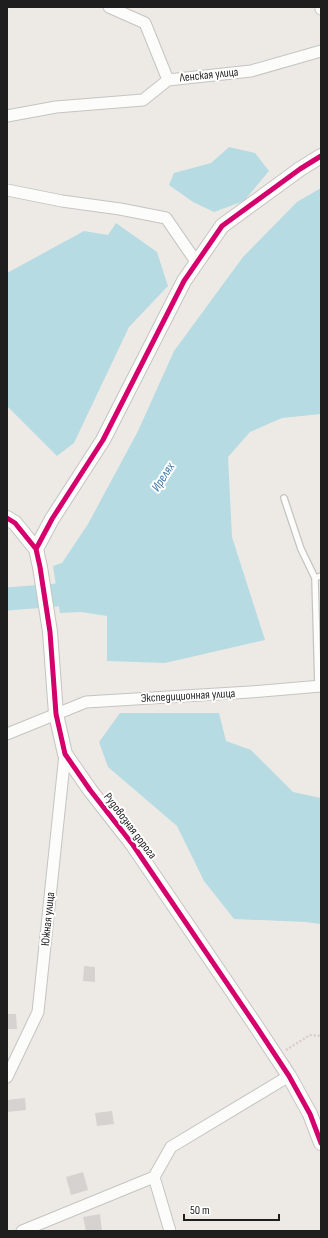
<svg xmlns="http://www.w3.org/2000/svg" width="328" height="1238" viewBox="0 0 328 1238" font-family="'Sofia Sans Condensed',sans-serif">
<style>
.water{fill:#b7dbe2}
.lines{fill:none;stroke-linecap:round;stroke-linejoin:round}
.river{stroke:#b7dbe2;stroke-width:23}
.building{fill:#d5d2cf}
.service-casing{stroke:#c5c4c2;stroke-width:8}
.minor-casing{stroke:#c5c4c2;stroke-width:13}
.tertiary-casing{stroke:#c5c4c2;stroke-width:16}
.path{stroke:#dbcbc9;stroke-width:2.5;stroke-dasharray:2 2;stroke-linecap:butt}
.service{stroke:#fcfcfb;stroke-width:5.5}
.minor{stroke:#fcfcfb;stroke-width:11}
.tertiary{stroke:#fcfcfb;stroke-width:14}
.cycleway-casing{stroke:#fff;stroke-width:8}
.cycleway{stroke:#d6006c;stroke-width:5}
.labels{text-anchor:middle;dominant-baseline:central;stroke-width:4;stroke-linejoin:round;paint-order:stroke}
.street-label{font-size:12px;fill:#1e1e1e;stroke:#fff}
.water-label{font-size:13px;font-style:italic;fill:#407aad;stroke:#fff}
</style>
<rect width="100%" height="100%" fill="#edeae6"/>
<!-- water -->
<path class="water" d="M 229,147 L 255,153 L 269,171 L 244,201 L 214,212 L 193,202 L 169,185 L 174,173 L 211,163 Z
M 321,188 L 321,414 L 282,418 L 250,432 L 228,457 L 232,537 L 265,640 L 165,663 L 107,661 L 107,616 L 81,612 L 60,613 L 53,566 L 62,563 L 88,524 L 138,431 L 174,351 L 243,257 L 297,202 Z
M 116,223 L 157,252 L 168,286 L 129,327 L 74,443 L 57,456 L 7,406 L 7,273 L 84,231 L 108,235 Z
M 120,713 L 219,713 L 226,741 L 251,750 L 293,792 L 321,798 L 321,924 L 306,922 L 234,919 L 204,881 L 177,826 L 108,767 L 99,742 Z"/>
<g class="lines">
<!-- river -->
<path class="river" d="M 7,599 L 57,595 L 88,589"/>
</g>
<!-- building -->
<path class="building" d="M 84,966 L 95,967 L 95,982 L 83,981 Z
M 7,1014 L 16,1014 L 17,1029 L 7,1029 Z
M 25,1098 L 26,1110 L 7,1112 L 7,1100 Z
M 112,1111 L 114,1124 L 97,1126 L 95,1113 Z
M 83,1172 L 88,1190 L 71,1195 L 66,1177 Z
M 100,1214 L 102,1231 L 86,1231 L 83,1217 Z"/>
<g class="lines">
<defs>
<path id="service" d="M 284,498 L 301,549 L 315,578
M 318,686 L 315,578 L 321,576"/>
<path id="minor" d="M 109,7 L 145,23 L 168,80
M 321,7 L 321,9
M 7,116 L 56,107 L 143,100 L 168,80 L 251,71 L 321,51
M 7,190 L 62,201 L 120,209 L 166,218 L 197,263
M 7,734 L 86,702 L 250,692 L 321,686
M 7,1077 L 38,1012 L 65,754
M 22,1231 L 154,1177
M 170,1231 L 154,1177 L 171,1147 L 289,1076"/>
<path id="tertiary" d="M 7,518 L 15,523 L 36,549 L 40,567 L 50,632 L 56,714 L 65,754 L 90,790 L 133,845 L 256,1026 L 289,1076 L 310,1114 L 321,1143
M 36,549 L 52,519 L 103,440 L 184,281 L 222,226 L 300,169 L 321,156"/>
</defs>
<!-- service casing -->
<use href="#service" class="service-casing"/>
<!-- minor casing -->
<use href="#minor" class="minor-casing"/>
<!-- tertiary casing -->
<use href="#tertiary" class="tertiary-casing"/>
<!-- path -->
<path class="path" d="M 286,1050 L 310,1035 L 321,1036"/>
<!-- service -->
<use href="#service" class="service"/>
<!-- minor -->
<use href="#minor" class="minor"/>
<!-- tertiary -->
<use href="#tertiary" class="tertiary"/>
<defs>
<path id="cycleway" d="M 7,518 L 15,523 L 36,549 L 40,567 L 50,632 L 56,714 L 65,754 L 90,790 L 133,845 L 256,1026 L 289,1076 L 310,1114 L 321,1143
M 36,549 L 52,519 L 103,440 L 184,281 L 222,226 L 300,169 L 321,156"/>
</defs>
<!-- cycleway casing -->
<use href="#cycleway" class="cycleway-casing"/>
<!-- cycleway -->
<use href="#cycleway" class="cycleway"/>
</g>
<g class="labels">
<!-- street labels -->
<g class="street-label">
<text transform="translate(209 75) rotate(-6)">Ленская улица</text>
<text transform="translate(188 696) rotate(-3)">Экспедиционная улица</text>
<text transform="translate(130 826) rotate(53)">Рудовозная дорога</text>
<text transform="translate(48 919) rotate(-84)">Южная улица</text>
</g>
<!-- water labels -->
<g class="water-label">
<text transform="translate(163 477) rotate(-57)">Ирелях</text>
</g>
</g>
<!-- border -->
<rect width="328" height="1238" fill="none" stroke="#1e1e1e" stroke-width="16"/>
<!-- scale -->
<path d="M184 1214v6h95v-6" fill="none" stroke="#1e1e1e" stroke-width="2"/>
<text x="190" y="1214" font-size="12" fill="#1e1e1e" stroke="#ffffff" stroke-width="3" paint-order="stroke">50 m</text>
</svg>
